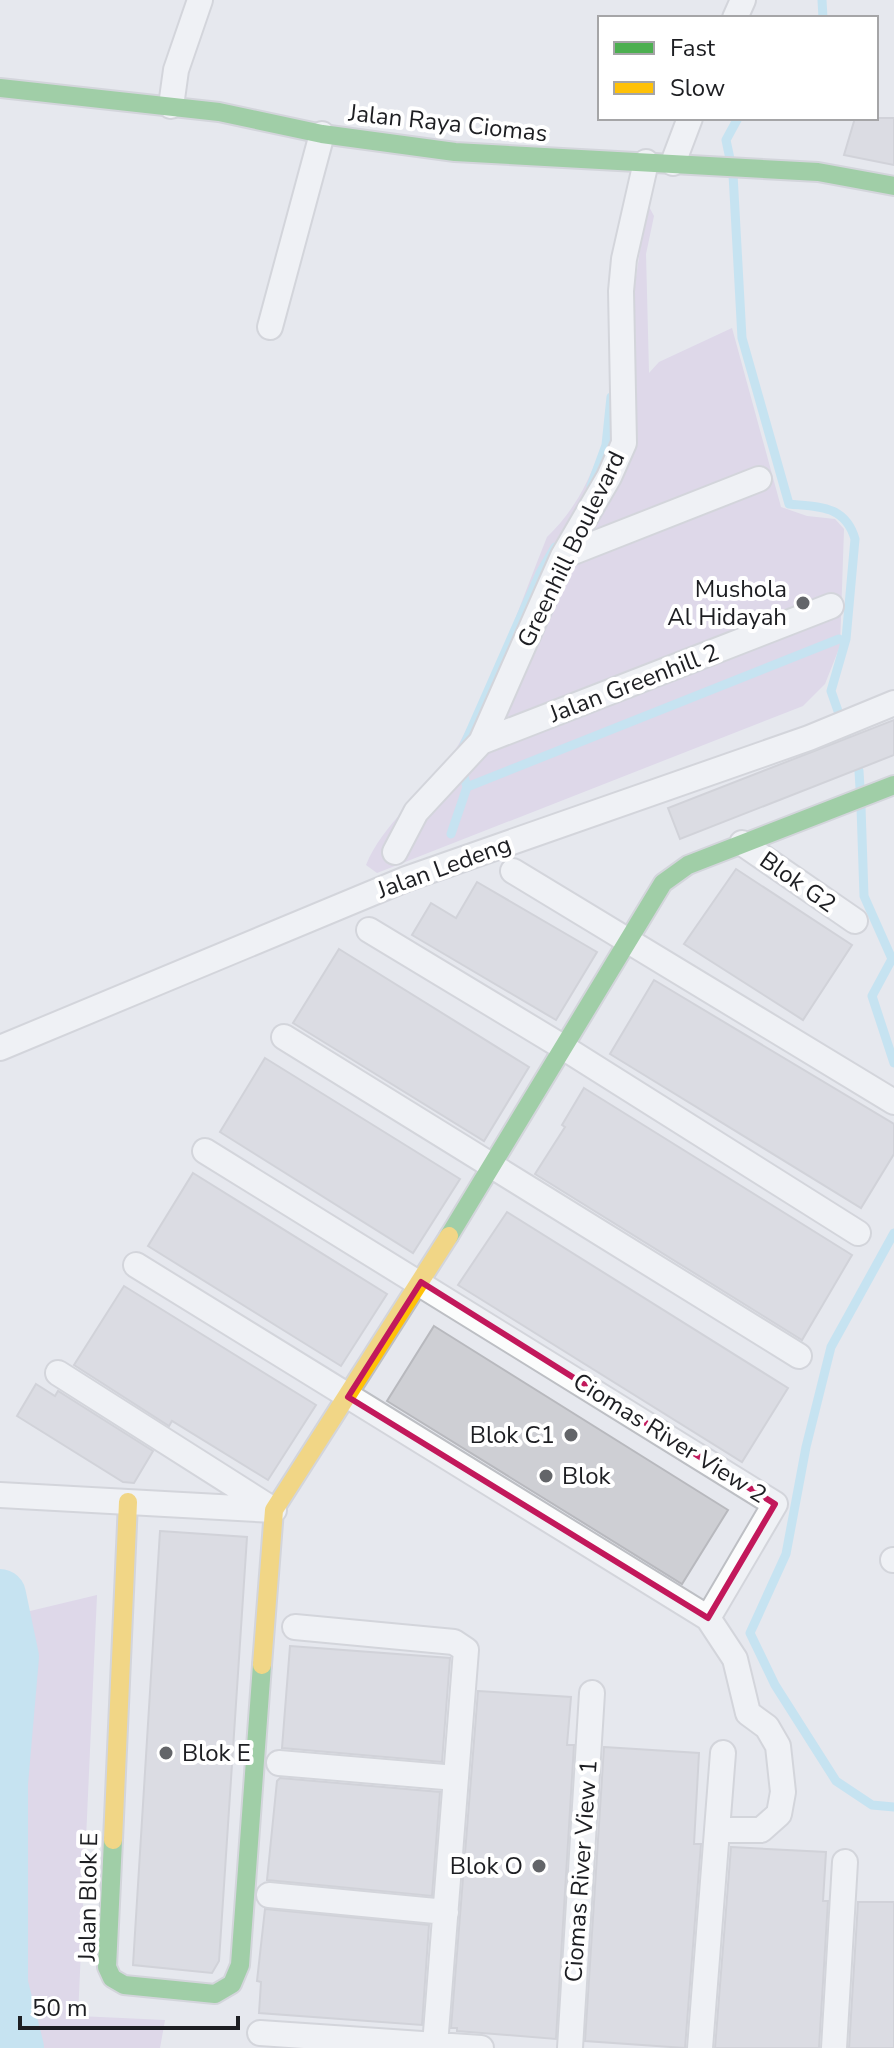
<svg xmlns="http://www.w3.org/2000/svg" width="894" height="2048" viewBox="0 0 894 2048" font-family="'Nunito Sans',sans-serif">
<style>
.green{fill:#d4c5e2}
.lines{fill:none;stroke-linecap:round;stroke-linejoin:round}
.stream{stroke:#a1ddf3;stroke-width:9}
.river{stroke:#a1ddf3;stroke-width:52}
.building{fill:#cecfd4;stroke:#b8b9be;stroke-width:2}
.street-casing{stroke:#bdbfc4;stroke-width:28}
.fast-casing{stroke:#bdbfc4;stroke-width:22}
.slow-casing{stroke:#bdbfc4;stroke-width:22}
.street{stroke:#fbfcfc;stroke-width:24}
.fast{stroke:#4caf50;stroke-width:18}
.slow{stroke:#ffc107;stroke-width:18}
.marked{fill:none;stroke:#c2185b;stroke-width:6;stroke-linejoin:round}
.poi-dot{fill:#636569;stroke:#fff;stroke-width:3}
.labels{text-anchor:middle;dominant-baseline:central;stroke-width:8;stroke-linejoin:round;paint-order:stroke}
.street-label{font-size:24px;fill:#1d1e22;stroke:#fff}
.poi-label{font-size:24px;fill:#1d1e22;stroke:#fff;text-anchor:end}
</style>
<rect width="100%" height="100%" fill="#e6e8ee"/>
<!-- green -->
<path class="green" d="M 647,203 L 654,216 L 646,254 L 649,373 L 659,362 L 732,328 L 781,507 L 807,516 L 835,519 L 844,529 L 840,646 L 825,684 L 803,706 L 377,873 L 366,865 C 387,815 436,787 461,740 C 496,676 520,604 547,537 C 572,513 587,486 599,453 C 605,438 606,426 616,413 Z
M 97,1595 L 78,2016 L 165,2020 L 160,2048 L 0,2048 L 0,2026 L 14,1991 L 26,1612 Z"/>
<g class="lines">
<!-- stream -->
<path class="stream" d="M 822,0 L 823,18
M 730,159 L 726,140 L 738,118
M 733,174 L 742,338 L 789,504 C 819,507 845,505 855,539 L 846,639 L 831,691 L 859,771 L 860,788
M 591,486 L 606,445 L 611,397
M 461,752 L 540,573 L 555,547
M 467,787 L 839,639
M 861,807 L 864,896 L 892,959 L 872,996 L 894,1063
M 451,834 L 467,787 L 461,766
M 894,1233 L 831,1347 L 806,1447 L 786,1554 L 750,1633 L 775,1685 L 836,1781 L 872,1805 L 894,1807"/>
<!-- river -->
<path class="river" d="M 0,1595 L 13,1657 L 2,1783 L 2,1984 L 18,2048"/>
</g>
<!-- building -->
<path class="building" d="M 855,118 L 894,118 L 894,165 L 844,155 Z
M 894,720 L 894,755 L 680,839 L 668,808 Z
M 736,869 L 852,945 L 803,1020 L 684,944 Z
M 477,882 L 597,952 L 556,1020 L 412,935 L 431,903 L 456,918 Z
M 339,949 L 529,1067 L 484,1141 L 293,1023 Z
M 654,980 L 894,1124 L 894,1154 L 861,1208 L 610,1054 Z
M 265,1058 L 460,1179 L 413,1253 L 220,1132 Z
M 584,1088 L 852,1255 L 802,1340 L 535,1174 L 565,1127 L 562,1125 Z
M 193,1173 L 387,1294 L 341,1366 L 148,1246 Z
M 507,1212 L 788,1388 L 742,1462 L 458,1285 Z
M 124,1286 L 316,1405 L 268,1480 L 172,1421 L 169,1426 L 74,1365 Z
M 434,1326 L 728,1510 L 682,1584 L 387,1401 Z
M 36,1384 L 55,1396 L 58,1391 L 153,1451 L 134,1483 L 123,1482 L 17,1416 Z
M 160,1531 L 247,1537 L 219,1961 L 212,1973 L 133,1965 Z
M 290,1646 L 450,1658 L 442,1762 L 282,1748 Z
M 478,1691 L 571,1697 L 567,1745 L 574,1745 L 556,2039 L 457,2031 L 457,2028 L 451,2028 Z
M 604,1747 L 699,1753 L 694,1844 L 701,1844 L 685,2048 L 585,2041 Z
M 280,1778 L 440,1792 L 432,1896 L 267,1880 L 277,1781 Z
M 731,1847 L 826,1852 L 823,1901 L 828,1901 L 819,2048 L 715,2048 Z
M 858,1902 L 894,1902 L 894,2048 L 849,2048 Z
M 265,1909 L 429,1925 L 422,2025 L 259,2013 L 261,1982 L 257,1981 Z"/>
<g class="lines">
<defs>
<path id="street" d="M 735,18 L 743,0
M 171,106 L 176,70 L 200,0
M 673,163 L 690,118
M 270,327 L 322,134
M 563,556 L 759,479
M 481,742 L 831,606
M 742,843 L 855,921
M 395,852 L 416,812 L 481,742 L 563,556 L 609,477 L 624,443 L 621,291 L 624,259 L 646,162
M 513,871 L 894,1102
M 369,930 L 566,1049 L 858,1233
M 284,1037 L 799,1356
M 0,1048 L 406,879 L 809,738 L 894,703
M 136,1265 L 708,1618 L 775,1504 L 205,1151
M 58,1373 L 272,1509
M 0,1495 L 274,1510
M 893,1560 L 894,1560
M 708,1618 L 735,1659 L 748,1713 L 767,1727 L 778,1746 L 783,1792 L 779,1814 L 761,1830 L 717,1830
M 295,1627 L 454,1642 L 466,1650 L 435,2045
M 279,1763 L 456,1778
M 269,1895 L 446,1912
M 260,2033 L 481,2048
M 570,2048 L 592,1693
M 700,2048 L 723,1753
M 834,2048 L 845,1862"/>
<path id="fast" d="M 0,88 L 219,112 L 322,134 L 455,152 L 818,172 L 894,186
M 449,1236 L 663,883 L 688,865 L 894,785
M 113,1840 L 107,1967 L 112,1978 L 124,1985 L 215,1994 L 232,1984 L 240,1965 L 262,1665"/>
<path id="slow" d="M 262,1665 L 274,1510 L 449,1236
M 113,1840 L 128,1502"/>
</defs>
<!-- street casing -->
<use href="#street" class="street-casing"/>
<!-- fast casing -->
<use href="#fast" class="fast-casing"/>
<!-- slow casing -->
<use href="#slow" class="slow-casing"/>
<!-- street -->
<use href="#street" class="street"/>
<!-- fast -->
<use href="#fast" class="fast"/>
<!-- slow -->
<use href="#slow" class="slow"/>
</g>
<!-- marked area -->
<path d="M0 0H894V2048H0ZM 421,1282 L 775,1504 L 708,1618 L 348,1397 Z" fill="#e6e8ee" fill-opacity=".55" fill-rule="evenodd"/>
<path class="marked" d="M 421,1282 L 775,1504 L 708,1618 L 348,1397 Z"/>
<!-- markers -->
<g class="poi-dot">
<circle cx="803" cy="603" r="8"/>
<circle cx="571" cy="1435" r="8"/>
<circle cx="546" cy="1476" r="8"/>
<circle cx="166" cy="1753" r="8"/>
<circle cx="539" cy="1866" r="8"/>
</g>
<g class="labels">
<!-- street labels -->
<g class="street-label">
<text transform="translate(448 123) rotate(6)">Jalan Raya Ciomas</text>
<text transform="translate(571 549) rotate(-64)">Greenhill Boulevard</text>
<text transform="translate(634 683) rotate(-21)">Jalan Greenhill 2</text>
<text transform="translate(444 867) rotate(-20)">Jalan Ledeng</text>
<text transform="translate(798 882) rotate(35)">Blok G2</text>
<text transform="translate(670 1438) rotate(32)">Ciomas River View 2</text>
<text transform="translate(581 1871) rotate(-86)">Ciomas River View 1</text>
<text transform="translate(88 1897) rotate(-89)">Jalan Blok E</text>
</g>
<!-- poi labels -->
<g class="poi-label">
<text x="787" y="589">Mushola<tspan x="787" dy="28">Al Hidayah</tspan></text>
<text x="555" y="1435">Blok C1</text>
<text x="562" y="1476" text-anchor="start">Blok</text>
<text x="182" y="1753" text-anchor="start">Blok E</text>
<text x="523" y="1866">Blok O</text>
</g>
</g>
<!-- legend -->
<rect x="598" y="16" width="280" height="104" fill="#ffffff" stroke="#a5a5a7" stroke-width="2"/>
<rect x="614" y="42" width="40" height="12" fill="#4caf50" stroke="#a5a5a7" stroke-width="2"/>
<text x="670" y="56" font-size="24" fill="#1d1e22">Fast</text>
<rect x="614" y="82" width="40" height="12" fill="#ffc107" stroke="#a5a5a7" stroke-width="2"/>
<text x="670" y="96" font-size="24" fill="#1d1e22">Slow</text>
<!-- scale -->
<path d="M20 2016v12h218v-12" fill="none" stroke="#1d1e22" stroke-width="4"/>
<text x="32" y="2016" font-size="24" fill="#1d1e22" stroke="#ffffff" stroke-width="6" paint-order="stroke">50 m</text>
</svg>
